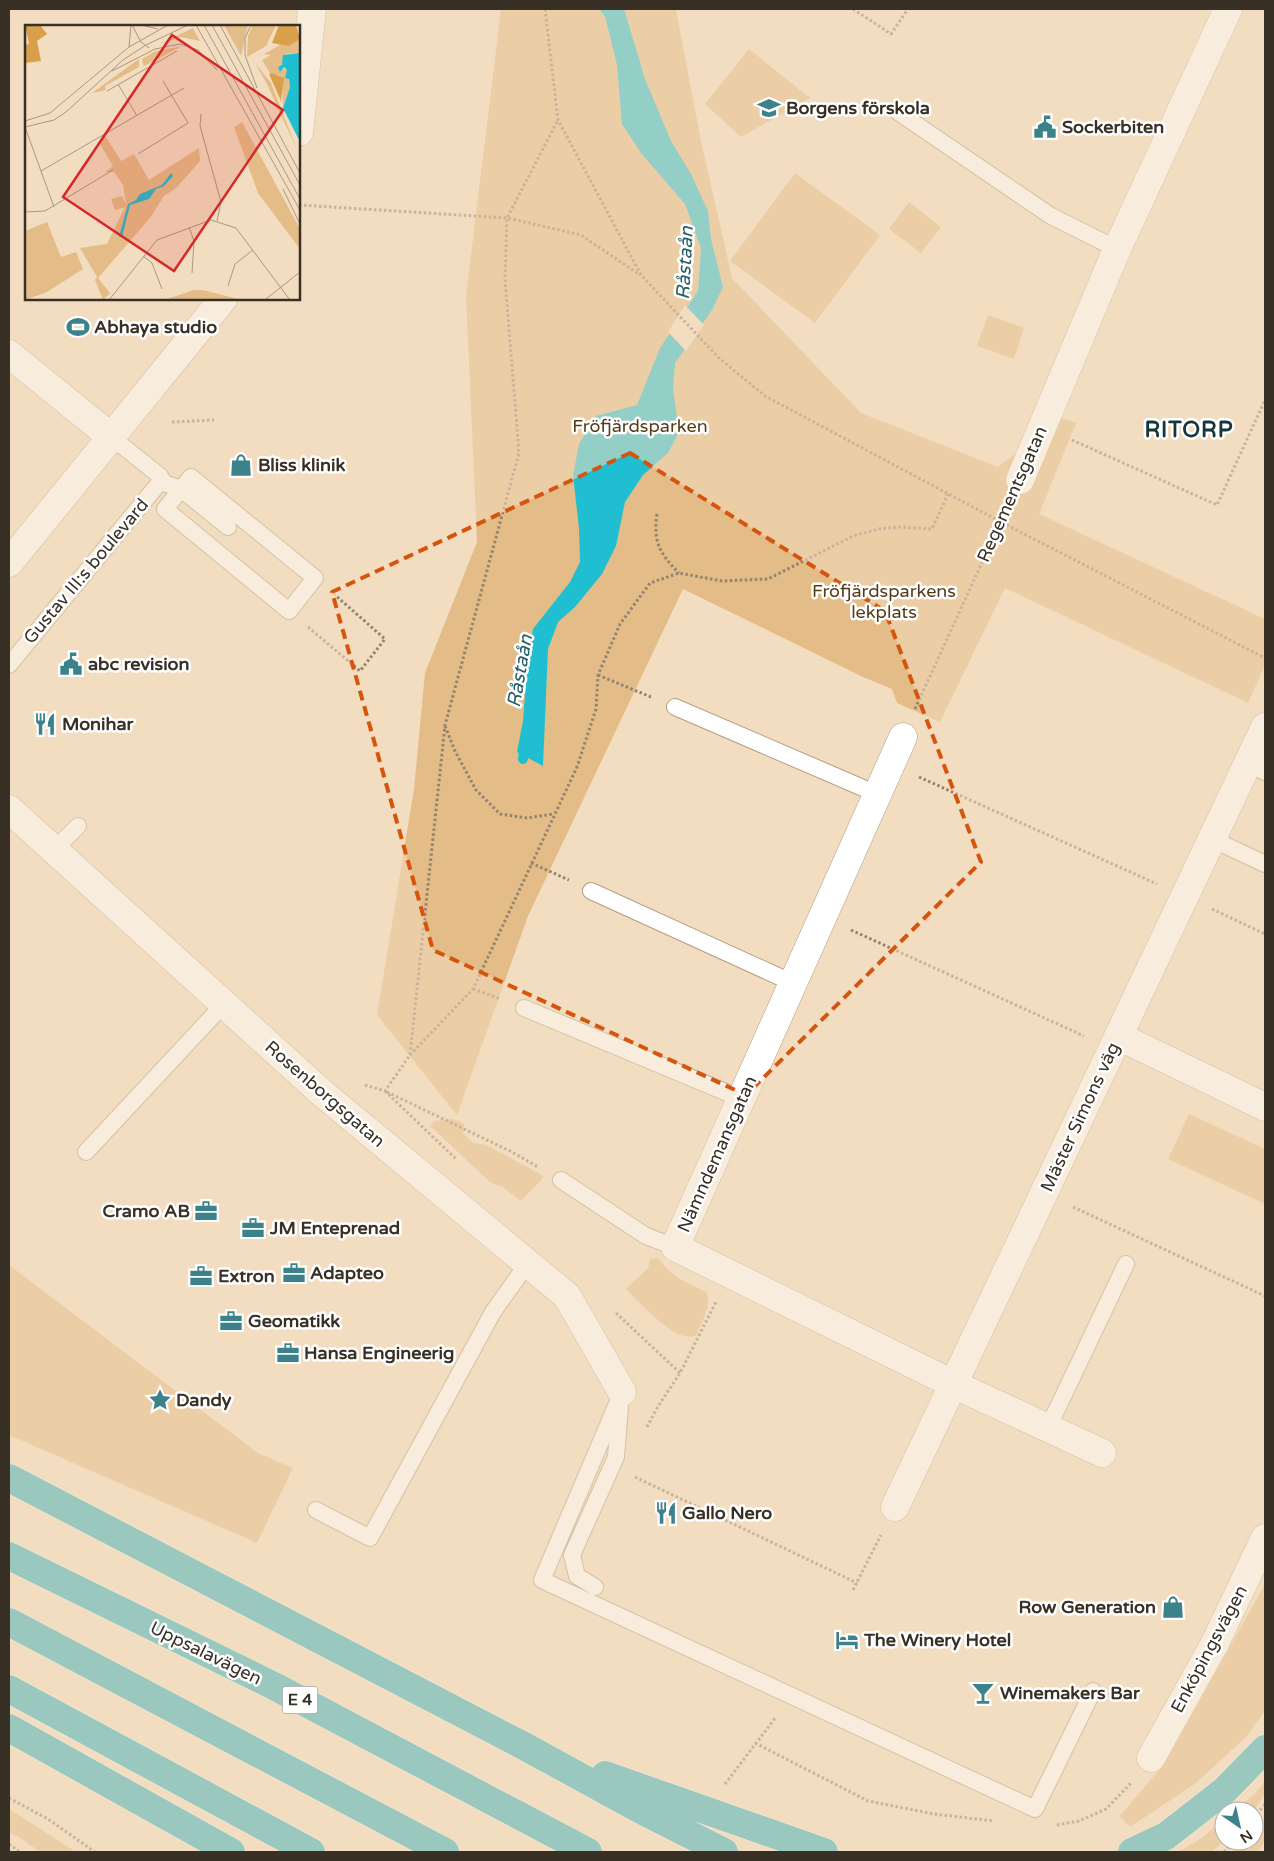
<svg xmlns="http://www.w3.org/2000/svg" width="1274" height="1861" viewBox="0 0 1274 1861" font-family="'Varela Round',sans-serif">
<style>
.green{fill:#e4bc87}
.water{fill:#1fbfd1}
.pier{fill:#f3ddc0}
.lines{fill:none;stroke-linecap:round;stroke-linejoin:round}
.stream{stroke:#1fbfd1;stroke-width:10}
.service-casing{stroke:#b39f84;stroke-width:18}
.minor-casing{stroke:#b39f84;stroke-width:29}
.motorway-casing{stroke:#fff;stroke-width:29}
.path{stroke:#928470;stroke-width:3;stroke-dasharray:2.5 2.5;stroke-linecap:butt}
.service{stroke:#fff;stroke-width:16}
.minor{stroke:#fff;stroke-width:28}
.motorway{stroke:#30afbe;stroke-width:28}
.marked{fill:none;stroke:#d6550e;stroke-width:4;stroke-dasharray:10 6;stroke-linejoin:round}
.labels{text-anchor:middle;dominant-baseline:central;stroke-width:5;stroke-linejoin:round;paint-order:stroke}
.shield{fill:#fff;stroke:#746e66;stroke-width:1}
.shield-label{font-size:16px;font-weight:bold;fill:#383025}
.poi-label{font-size:18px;font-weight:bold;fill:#383025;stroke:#fff;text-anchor:start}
.park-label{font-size:18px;fill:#543c18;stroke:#fff}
.street-label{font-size:18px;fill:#383025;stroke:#fff}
.water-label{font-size:19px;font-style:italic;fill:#255f67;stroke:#fff}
.district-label{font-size:22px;font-weight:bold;letter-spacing:1px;fill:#15373c;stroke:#fff}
.inset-road{fill:none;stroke:#a89882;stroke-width:1}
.view{fill:#d62828;fill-opacity:0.15;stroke:#d62828;stroke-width:2.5}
.inset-edge{fill:none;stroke:#383025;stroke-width:2.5}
</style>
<rect width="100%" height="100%" fill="#f3ddc0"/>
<!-- green -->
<path class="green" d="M 501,9 L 676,9 L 701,141 L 732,278 L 861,413 L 998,467 L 1062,418 L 1076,423 L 1039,514 L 1265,619 L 1265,665 L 1248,703 L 1005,588 L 940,722 L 897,703 L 892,689 L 863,677 L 683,589 L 528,916 L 457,1115 L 377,1015 L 414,789 L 425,673 L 477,542 L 466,296 Z
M 749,49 L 810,98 L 741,137 L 705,104 Z
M 795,173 L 880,235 L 815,323 L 730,261 Z
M 909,202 L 941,227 L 921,253 L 889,229 Z
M 988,315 L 1024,328 L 1014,359 L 977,346 Z
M 1189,1114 L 1265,1149 L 1265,1204 L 1168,1159 Z
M 454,1119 L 464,1124 L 463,1133 L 473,1143 L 486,1145 L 542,1175 L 543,1178 L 521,1201 L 503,1187 L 490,1182 L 430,1126 L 434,1121 Z
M 658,1258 L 669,1271 L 678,1278 L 706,1292 C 713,1303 701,1324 696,1336 C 691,1337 686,1337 681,1335 C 666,1330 638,1302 626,1289 L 648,1268 L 650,1259 Z
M 9,1265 L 258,1453 L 293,1468 L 257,1543 L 9,1435 Z
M 1265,1584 L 1265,1711 L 1246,1737 L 1196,1783 L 1130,1827 L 1120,1816 L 1165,1763 Z
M 1265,1781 L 1265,1794 L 1254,1811 L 1234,1811 L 1254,1795 Z
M 9,1809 L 76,1852 L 40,1852 L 22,1839 L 9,1832 Z
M 1265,1818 L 1265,1840 L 1258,1852 L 1235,1852 L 1247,1841 L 1254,1841 L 1254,1832 Z
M 1224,1819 L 1224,1841 L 1212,1852 L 1177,1852 L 1199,1840 Z"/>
<!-- water -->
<path class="water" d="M 599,9 L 624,9 L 645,79 L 671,141 L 691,174 L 708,211 L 711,239 L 723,287 L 712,310 L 675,363 L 673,389 L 679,432 L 668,453 L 643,475 L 625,502 L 616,546 L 602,574 L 575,607 L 558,622 L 548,649 L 543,766 L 517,752 L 523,721 L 528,655 L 533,629 L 570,582 L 580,562 L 579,528 L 573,475 L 579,444 L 596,416 L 637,405 L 660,348 L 698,291 L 701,248 L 685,204 L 641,153 L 622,124 L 617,65 L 605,16 Z"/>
<!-- pier -->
<path class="pier" d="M 685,305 L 704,325 L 686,351 L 668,332 Z"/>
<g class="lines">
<!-- stream -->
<path class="stream" d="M 523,759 L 525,742"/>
<defs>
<path id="service" d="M 895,110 L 1051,216 L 1117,249
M 110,436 L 160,476 L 164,483 L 181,489 L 228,527
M 191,477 L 315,578 L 289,611 L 165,509 Z
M 9,665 L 160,482 L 160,476
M 675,707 L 877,794
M 1248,763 L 1265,772
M 1212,839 L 1265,864
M 53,851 L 78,826
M 591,891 L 793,983
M 524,1008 L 742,1099
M 86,1152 L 224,1004
M 561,1180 L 646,1236 L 675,1247
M 622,1392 L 542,1580 L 1035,1809 L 1093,1691
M 1048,1428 L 1126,1264
M 316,1510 L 370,1538 L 493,1312 L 527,1264
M 595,1587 L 577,1576 L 572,1555 L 616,1457 L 620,1407"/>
<path id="minor" d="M 299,132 L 312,9
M 9,354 L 110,436
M 1020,480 L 1117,249 L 1228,9
M 9,563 L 223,299
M 903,737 L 675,1247 L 953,1384 L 1102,1453
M 9,809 L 322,1093 L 567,1296 L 622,1392
M 1118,1036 L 1265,1107
M 895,1507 L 1265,727
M 1151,1758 L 1215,1643 L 1265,1538"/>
<path id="motorway" d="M 9,1478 L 524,1746 L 639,1809 L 724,1852
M 9,1556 L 274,1686 L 588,1852
M 9,1622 L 445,1852
M 9,1689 L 311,1852
M 9,1728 L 231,1852
M 605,1775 L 824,1852
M 1132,1852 L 1166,1836 L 1225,1790 L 1265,1749"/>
</defs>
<!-- service casing -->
<use href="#service" class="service-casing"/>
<!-- minor casing -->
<use href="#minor" class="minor-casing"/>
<!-- motorway casing -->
<use href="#motorway" class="motorway-casing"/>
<!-- path -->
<path class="path" d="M 545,9 L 558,120 L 641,275 L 719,358 L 765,396 L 1001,522 L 1265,658
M 853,9 L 891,34 L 908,9
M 299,205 L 507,218 L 581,235 L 640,275
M 172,422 L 214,420
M 1072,440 L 1217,505 L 1265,400
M 657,514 C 653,541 659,553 679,573
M 308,627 L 360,671 L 385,639 L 335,595
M 598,675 L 651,697
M 915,709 L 1007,508
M 445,726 L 455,751 L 476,790 L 500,814 L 527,818 L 553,814
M 919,777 L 1157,884
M 531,863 L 569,880
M 1212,909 L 1265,934
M 851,930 L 1084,1036
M 473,989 L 501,999
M 410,1055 L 473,989 L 577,767 L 596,709 L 598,675 L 620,624 L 650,583 L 679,573 L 722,581 L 768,579 L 853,536 L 879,529 L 898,527 L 932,529 L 948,494
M 365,1085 L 385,1091 L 410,1055 L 445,725 L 519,453 L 505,279 L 507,218 L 558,120
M 385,1091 L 456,1159
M 387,1092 L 512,1152 L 538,1167
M 1073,1207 L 1265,1296
M 616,1313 L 680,1373
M 647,1427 L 657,1408 L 680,1373 L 716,1302
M 635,1477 L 857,1583
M 853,1590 L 881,1535
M 755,1743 L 868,1801 L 934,1814 L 994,1821
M 725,1784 L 776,1717
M 9,1798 L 48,1819 L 95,1852
M 1254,1818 L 1265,1804
M 1057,1825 L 1079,1821 L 1106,1809 L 1132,1782
M 9,1844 L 20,1852
M 1224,1852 L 1234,1841"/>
<!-- service -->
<use href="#service" class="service"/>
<!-- minor -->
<use href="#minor" class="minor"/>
<!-- motorway -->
<use href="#motorway" class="motorway"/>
</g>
<!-- marked area -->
<path d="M0 0H1274V1861H0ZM 630,453 L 885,611 L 981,862 L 746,1095 L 433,950 L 332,592 Z" fill="#f3ddc0" fill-opacity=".55" fill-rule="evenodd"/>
<path class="marked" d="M 630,453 L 885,611 L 981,862 L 746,1095 L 433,950 L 332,592 Z"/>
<!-- icons -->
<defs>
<symbol id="school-bare" viewBox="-9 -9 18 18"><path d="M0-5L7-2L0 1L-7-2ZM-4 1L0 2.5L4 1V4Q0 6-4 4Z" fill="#3b828b" stroke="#fff" stroke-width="2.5" paint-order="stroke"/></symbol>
<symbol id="civic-bare" viewBox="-9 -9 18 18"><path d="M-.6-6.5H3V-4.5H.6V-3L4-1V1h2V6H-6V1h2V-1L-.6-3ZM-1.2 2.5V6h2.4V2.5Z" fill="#3b828b" stroke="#fff" stroke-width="2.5" paint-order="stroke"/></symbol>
<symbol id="stadium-bare" viewBox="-9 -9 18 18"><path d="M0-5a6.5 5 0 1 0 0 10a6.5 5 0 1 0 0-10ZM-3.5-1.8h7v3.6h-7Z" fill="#3b828b" stroke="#fff" stroke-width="2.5" paint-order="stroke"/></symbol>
<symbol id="shop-bare" viewBox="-9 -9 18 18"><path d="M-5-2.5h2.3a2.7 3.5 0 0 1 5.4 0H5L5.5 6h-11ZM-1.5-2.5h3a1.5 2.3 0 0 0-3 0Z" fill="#3b828b" stroke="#fff" stroke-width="2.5" paint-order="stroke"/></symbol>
<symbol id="restaurant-bare" viewBox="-9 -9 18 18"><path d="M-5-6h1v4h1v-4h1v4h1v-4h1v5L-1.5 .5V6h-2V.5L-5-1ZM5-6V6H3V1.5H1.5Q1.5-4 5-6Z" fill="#3b828b" stroke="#fff" stroke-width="2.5" paint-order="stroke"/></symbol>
<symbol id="office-bare" viewBox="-9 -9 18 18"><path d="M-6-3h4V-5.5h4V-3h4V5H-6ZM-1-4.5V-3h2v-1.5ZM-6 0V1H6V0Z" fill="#3b828b" stroke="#fff" stroke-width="2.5" paint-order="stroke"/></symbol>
<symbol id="sight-bare" viewBox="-9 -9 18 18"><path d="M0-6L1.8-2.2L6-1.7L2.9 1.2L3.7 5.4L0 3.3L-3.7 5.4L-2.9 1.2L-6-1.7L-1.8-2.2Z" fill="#3b828b" stroke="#fff" stroke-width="2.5" paint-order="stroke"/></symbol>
<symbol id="hotel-bare" viewBox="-9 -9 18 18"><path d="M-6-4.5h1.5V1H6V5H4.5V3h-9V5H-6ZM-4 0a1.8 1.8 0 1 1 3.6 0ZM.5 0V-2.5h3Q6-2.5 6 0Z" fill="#3b828b" stroke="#fff" stroke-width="2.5" paint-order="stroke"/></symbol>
<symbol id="bar-bare" viewBox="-9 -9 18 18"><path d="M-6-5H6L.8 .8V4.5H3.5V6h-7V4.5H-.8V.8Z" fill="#3b828b" stroke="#fff" stroke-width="2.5" paint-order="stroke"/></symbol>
</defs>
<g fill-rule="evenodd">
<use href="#school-bare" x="753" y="92" width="32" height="32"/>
<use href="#civic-bare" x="1029" y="111" width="32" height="32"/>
<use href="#stadium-bare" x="62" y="311" width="32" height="32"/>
<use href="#shop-bare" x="225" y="449" width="32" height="32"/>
<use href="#civic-bare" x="55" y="648" width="32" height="32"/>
<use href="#restaurant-bare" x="29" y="708" width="32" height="32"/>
<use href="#office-bare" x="190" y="1195" width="32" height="32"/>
<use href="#office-bare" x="237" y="1212" width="32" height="32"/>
<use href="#office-bare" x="278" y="1257" width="32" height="32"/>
<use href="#office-bare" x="185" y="1260" width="32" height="32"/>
<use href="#office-bare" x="215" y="1305" width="32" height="32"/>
<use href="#office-bare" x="272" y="1337" width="32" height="32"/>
<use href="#sight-bare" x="144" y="1384" width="32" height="32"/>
<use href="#restaurant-bare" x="650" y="1497" width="32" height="32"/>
<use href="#shop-bare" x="1157" y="1591" width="32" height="32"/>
<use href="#hotel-bare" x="831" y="1624" width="32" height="32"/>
<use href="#bar-bare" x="967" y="1677" width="32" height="32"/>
</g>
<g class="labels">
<!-- shield labels -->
<rect class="shield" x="282.5" y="1686.5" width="35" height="27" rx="4"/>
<g class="shield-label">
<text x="300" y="1700">E 4</text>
</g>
<!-- poi labels -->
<g class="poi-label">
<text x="786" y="108">Borgens förskola</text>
<text x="1062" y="127">Sockerbiten</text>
<text x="94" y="327">Abhaya studio</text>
<text x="258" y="465">Bliss klinik</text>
<text x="88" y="664">abc revision</text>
<text x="62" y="724">Monihar</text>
<text x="190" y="1211" text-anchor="end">Cramo AB</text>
<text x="270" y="1228">JM Enteprenad</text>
<text x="310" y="1273">Adapteo</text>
<text x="218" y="1276">Extron</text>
<text x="248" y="1321">Geomatikk</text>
<text x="304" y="1353">Hansa Engineerig</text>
<text x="176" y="1400">Dandy</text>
<text x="682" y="1513">Gallo Nero</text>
<text x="1156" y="1607" text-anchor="end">Row Generation</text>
<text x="864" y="1640">The Winery Hotel</text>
<text x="1000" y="1693">Winemakers Bar</text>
</g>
<!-- park labels -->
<g class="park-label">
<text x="640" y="426">Fröfjärdsparken</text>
<text x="884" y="591">Fröfjärdsparkens<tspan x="884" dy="21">lekplats</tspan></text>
</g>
<!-- street labels -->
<g class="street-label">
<text transform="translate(1012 494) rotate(-66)">Regementsgatan</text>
<text transform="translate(86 571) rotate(-50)">Gustav III:s boulevard</text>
<text transform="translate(325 1094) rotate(41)">Rosenborgsgatan</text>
<text transform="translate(1080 1117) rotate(-65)">Mäster Simons väg</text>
<text transform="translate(717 1154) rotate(-66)">Nämndemansgatan</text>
<text transform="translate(1209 1649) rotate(-62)">Enköpingsvägen</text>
<text transform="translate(206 1653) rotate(26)">Uppsalavägen</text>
</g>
<!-- water labels -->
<g class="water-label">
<text transform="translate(685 263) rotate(-87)">Råstaån</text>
<text transform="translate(520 671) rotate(-80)">Råstaån</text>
</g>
<!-- district labels -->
<g class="district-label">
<text x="1189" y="430">RITORP</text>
</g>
</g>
<!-- overview -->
<g transform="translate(25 25)">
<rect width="275" height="275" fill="#f3ddc0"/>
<path d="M 199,0 L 223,0 L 216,31 ZM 228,0 L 251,0 L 241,21 L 222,32 L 223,11 ZM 168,3 L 175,16 L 156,12 L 134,19 ZM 275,14 L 275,28 L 260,29 L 258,33 L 257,43 L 262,45 L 265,62 L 258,83 L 257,52 L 245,48 L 237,35 L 246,30 L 239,29 L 255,20 L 251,19 L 253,17 L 264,21 ZM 157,21 L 119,41 L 118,39 L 117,34 L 131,26 ZM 114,34 L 114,42 L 80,61 L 81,65 L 67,68 ZM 230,38 L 246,58 L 272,125 L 242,59 ZM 217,97 L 275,204 L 275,224 L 233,168 L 209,102 ZM 81,112 L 96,136 L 109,129 L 124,155 L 174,123 L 175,136 L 151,163 L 139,171 L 125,193 L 73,253 L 85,268 L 78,275 L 70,255 L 72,252 L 55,223 L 82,219 L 100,182 L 90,185 L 86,174 L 97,171 L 101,179 L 98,160 L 89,147 L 80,147 L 88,141 L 74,117 ZM 22,197 L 36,232 L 51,227 L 58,244 L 22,267 L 0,275 L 0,206 ZM 169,265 L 178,265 L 217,275 L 139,275 Z" fill="#e4bc87"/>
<path d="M 0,0 L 15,0 L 22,9 L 12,16 L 16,36 L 0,38 L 0,20 L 4,19 ZM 254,0 L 271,0 L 275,14 L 264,21 L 247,18 ZM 246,48 L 259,53 L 256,76 L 244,49 Z" fill="#d99f4a"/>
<path d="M 275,28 L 275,117 L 258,83 L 265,62 L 264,54 L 260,53 L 262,45 L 259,42 L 255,47 L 253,42 L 257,40 L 258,30 ZM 146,148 L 148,151 L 139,161 L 131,164 L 124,174 L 105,180 L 97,212 L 94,212 L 103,179 L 111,175 L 115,169 L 137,160 Z" fill="#1fbfd1"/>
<path class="inset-road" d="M 107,0 L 116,17 L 124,23M 116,0 L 133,4M 171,0 L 275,185M 179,0 L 275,174M 187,0 L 275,160M 195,0 L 275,148M 226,0 L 220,13 L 220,30 L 232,63M 121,20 L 163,0M 104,22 L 106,0M 87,46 L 130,24 L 155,19 L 173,25 L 192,45M 93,59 L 112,91M 82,66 L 152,26M 176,89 L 175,101 L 196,177 L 192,196M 0,96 L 25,88 L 104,22 L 143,0M 0,102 L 29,182M 0,102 L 29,95 L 41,87 L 98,35 L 121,20M 113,129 L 163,98 L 138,56M 16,146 L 159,63M 258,164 L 275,199M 0,187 L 20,186 L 88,145M 164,202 L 169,216 L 167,248M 118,231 L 127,238 L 137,264M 203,261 L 210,239 L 228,225M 241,274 L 275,247M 84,275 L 132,215 L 186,195 L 211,203 L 265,275"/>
<path class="view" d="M 147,10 L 258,85 L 149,246 L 38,172 Z"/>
<rect width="275" height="275" class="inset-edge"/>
</g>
<!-- border -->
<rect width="1274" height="1861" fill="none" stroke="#383025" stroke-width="20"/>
<!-- north arrow -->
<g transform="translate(1239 1826) rotate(146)"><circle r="24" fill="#ffffff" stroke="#afaca8"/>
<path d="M0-4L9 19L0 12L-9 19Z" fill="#3b828b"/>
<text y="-8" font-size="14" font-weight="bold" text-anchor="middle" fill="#383025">N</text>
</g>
</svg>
